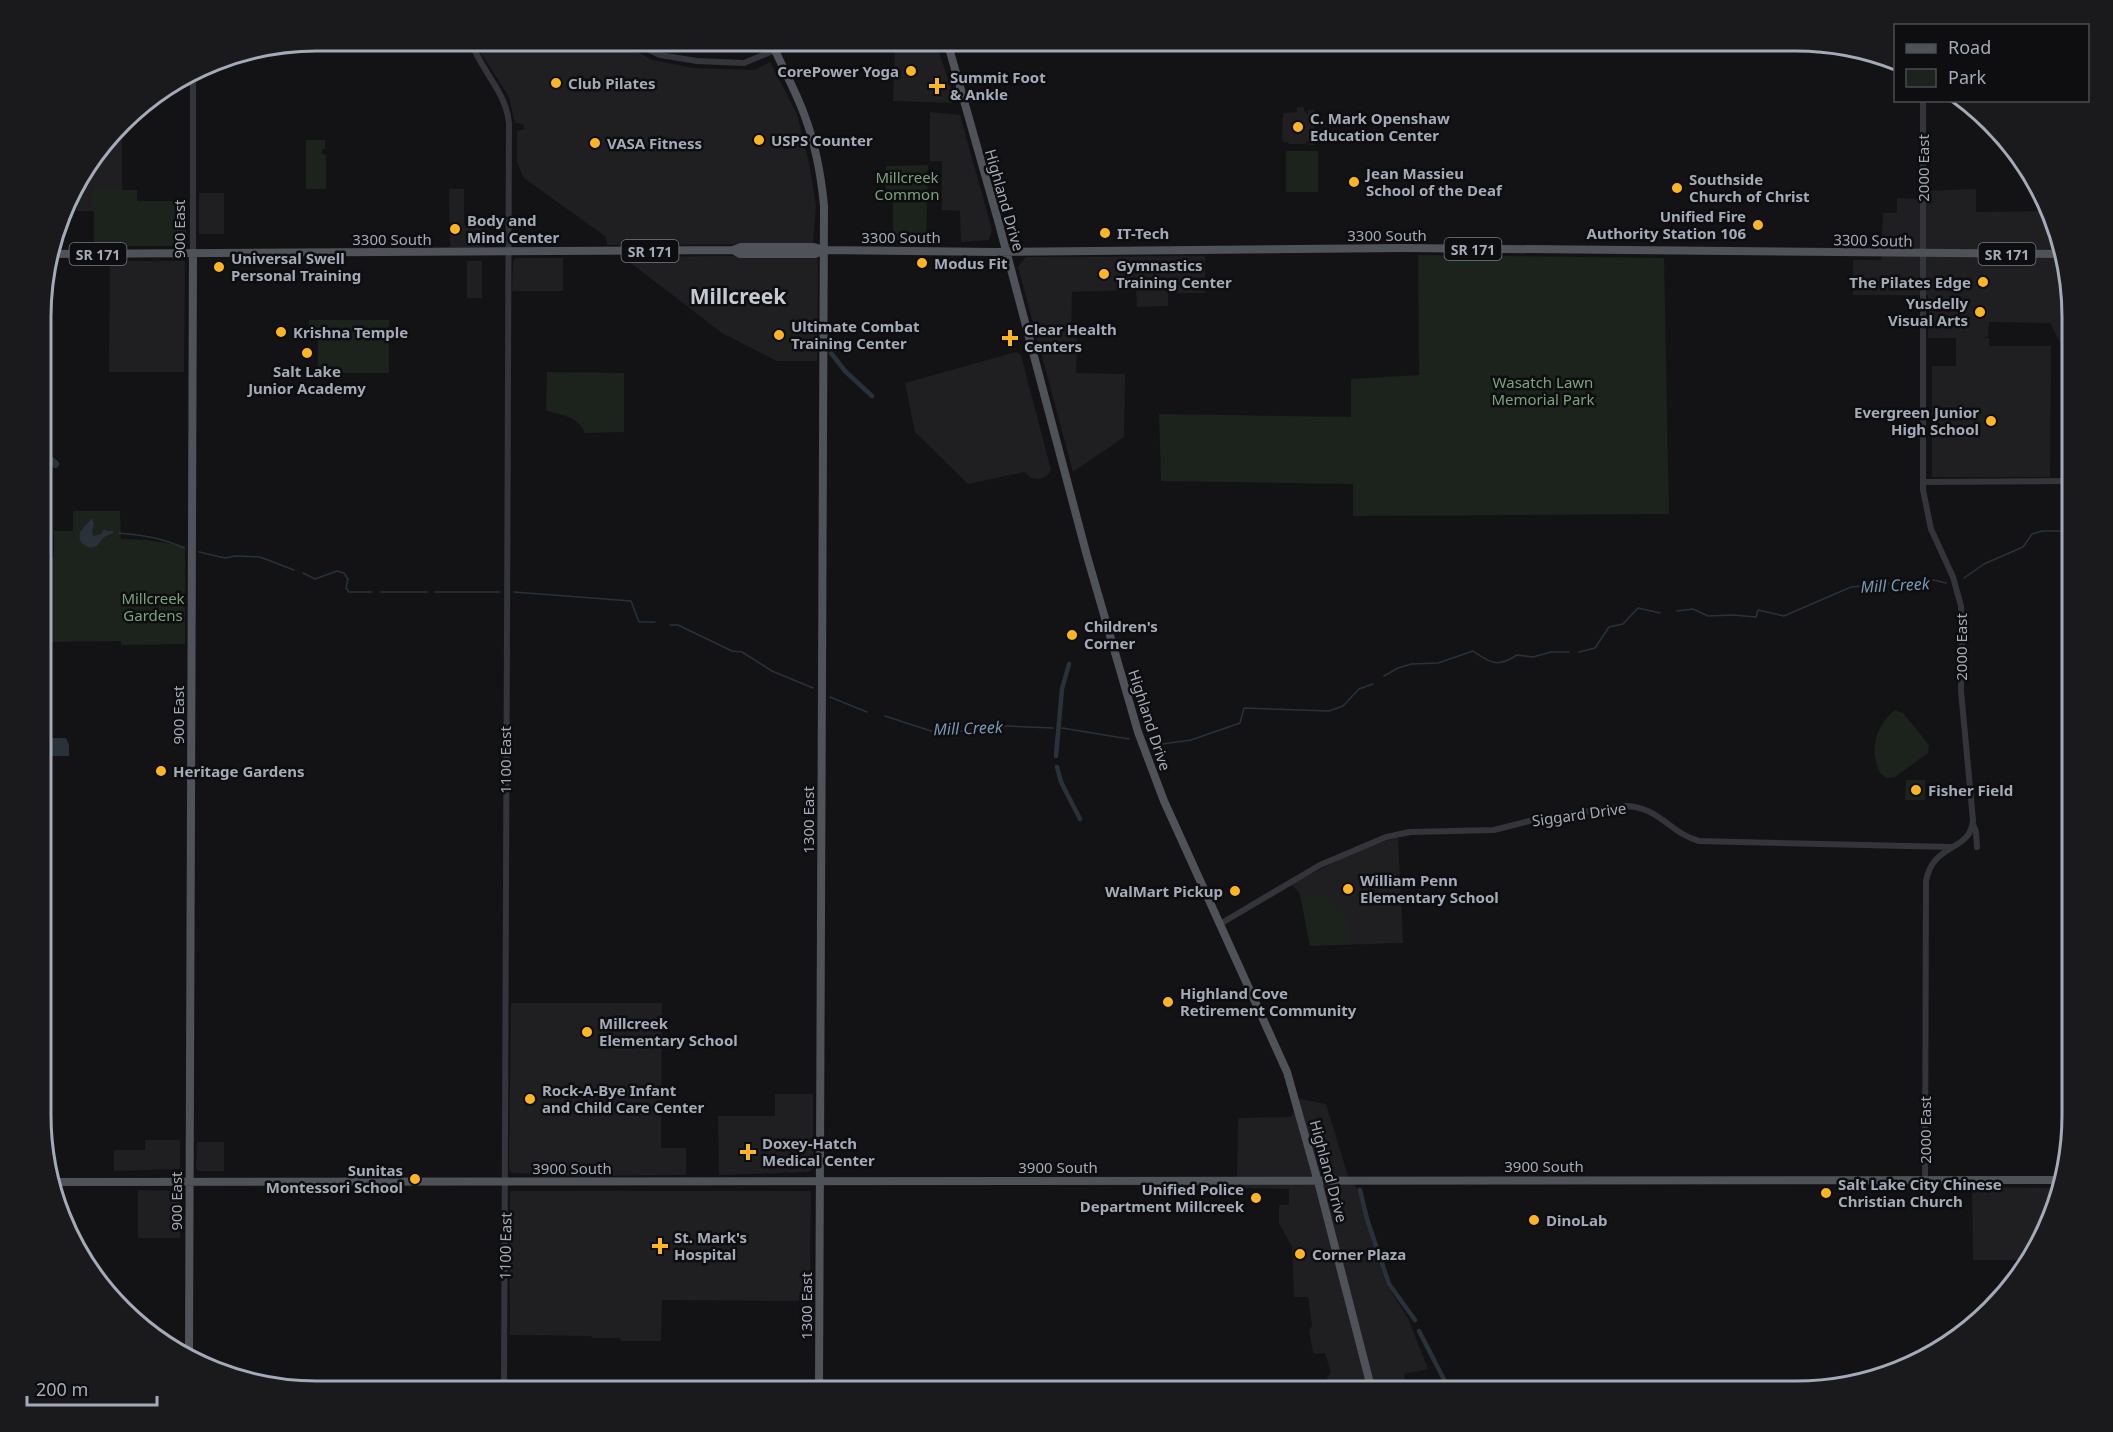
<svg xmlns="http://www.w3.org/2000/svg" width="2113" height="1432" viewBox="0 0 2113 1432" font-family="'Noto Sans',sans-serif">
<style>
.built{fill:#1f1f22}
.green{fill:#1b231c}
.water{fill:#29323a}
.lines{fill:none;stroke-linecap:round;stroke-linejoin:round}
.stream{stroke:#29323a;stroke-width:1.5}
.canal{stroke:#29323a;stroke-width:4.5}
.river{stroke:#29323a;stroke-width:8}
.minor{stroke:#34353a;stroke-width:6}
.major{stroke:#50525a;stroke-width:8}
.poi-dot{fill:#feb523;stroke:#0e0e10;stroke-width:2}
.labels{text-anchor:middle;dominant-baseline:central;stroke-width:5;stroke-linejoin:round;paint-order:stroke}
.shield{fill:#0e0e10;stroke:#777b85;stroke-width:1.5}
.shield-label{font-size:14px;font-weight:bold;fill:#a4aab7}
.poi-label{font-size:15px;font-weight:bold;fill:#a4aab7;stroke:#0e0e10;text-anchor:start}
.street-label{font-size:15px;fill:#a4aab7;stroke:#0e0e10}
.park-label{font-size:15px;fill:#79a37c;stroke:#0e0e10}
.water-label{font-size:16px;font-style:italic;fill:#7898b4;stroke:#0e0e10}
.district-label{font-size:21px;font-weight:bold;fill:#c5c9d2;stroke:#0e0e10}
.rim{fill:none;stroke:#a4aab7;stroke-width:3}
</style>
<rect width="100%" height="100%" fill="#131315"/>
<!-- built -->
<path class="built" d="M 477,41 L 616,41 L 653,60 L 693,68 L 754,70 L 770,62 L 797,114 L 809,163 L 816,205 L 813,244 L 607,245 L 606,237 L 524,178 L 517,162 L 517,131 L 524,129 L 523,124 L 515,123 L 509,97 L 479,50 Z
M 895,42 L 936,43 L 953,94 L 953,103 L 893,101 Z
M 1297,107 L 1304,107 L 1304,111 L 1306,112 L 1307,115 L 1308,114 L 1308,110 L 1314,110 L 1314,145 L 1309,145 L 1309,142 L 1306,142 L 1306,144 L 1289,144 L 1288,142 L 1284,142 L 1282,139 L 1283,113 L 1297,112 Z
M 930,112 L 960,115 L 992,230 L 989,240 L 961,242 L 960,211 L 942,210 L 942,161 L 930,161 Z
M 113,137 L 122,137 L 122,190 L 94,190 L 94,211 L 77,211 L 77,191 L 72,191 Z
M 449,189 L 464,189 L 464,225 L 483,225 L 484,247 L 450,247 Z
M 1976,189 L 1976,212 L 2045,211 L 2072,299 L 2072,344 L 2061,344 L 2050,323 L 1989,322 L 1988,337 L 1980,338 L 1989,338 L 1989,346 L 2051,346 L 2050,477 L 1932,477 L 1932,366 L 1956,366 L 1956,338 L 1928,338 L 1928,295 L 1853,295 L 1853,260 L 1881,260 L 1883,213 L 1897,213 L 1897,198 L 1920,199 L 1921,191 Z
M 199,193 L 224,193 L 224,234 L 199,234 Z
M 814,255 L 817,258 L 818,263 L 817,361 L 777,361 L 722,333 L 623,257 Z
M 1205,256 L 1205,293 L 1168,293 L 1168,306 L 1137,307 L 1136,290 L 1072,292 L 1071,337 L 1077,338 L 1076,373 L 1125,374 L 1124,437 L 1073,472 L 1018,267 L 1026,257 Z
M 516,258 L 563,258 L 563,291 L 512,291 L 513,261 Z
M 110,261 L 185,261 L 184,372 L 109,372 Z
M 467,261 L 482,261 L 482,298 L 467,298 Z
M 1016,352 L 1021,355 L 1051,470 L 1047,476 L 1040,479 L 1031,478 L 1024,472 L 968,484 L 915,432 L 905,383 Z
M 1398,838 L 1403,943 L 1310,946 L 1300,894 L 1291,884 L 1357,851 L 1380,842 Z
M 511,1003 L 662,1003 L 661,1148 L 686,1148 L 686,1175 L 583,1176 L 512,1173 L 509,1170 Z
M 775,1094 L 813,1094 L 813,1168 L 809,1172 L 719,1175 L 718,1116 L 775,1116 Z
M 1300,1099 L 1326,1104 L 1348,1176 L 1358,1190 L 1386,1284 L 1408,1318 L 1428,1369 L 1404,1374 L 1407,1391 L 1331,1391 L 1327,1377 L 1331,1373 L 1325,1353 L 1314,1354 L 1313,1352 L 1309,1330 L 1312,1326 L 1308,1297 L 1294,1297 L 1292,1247 L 1279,1223 L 1279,1205 L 1289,1205 L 1289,1189 L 1237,1188 L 1238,1118 L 1291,1117 Z
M 145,1140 L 180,1140 L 180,1169 L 114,1171 L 114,1150 L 145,1150 Z
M 197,1142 L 224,1142 L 224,1171 L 199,1171 L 196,1169 Z
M 1972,1187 L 2061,1188 L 2058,1204 L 2028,1260 L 1973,1260 Z
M 138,1190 L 180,1191 L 180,1238 L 138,1238 Z
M 510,1191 L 811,1191 L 810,1301 L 662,1300 L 661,1341 L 621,1341 L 620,1338 L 592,1338 L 591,1336 L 510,1335 Z"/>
<!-- green -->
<path class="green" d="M 306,140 L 325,140 L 325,149 L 322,149 L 322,154 L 326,155 L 326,189 L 306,189 Z
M 1286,151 L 1318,151 L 1318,192 L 1286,192 Z
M 928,165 L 926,241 L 893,240 L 893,201 L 885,200 L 886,166 Z
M 94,190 L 137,190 L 137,201 L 186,201 L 186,244 L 181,246 L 94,246 Z
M 1418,255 L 1664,258 L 1669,514 L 1353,516 L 1353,484 L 1161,481 L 1159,414 L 1351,417 L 1351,379 L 1419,375 Z
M 309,320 L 389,320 L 389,373 L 318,373 L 318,338 L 309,337 Z
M 547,372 L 624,373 L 624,432 L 585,433 C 577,414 562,417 546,410 Z
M 73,511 L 120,511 L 121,539 L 147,540 L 185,546 L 185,644 L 121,645 L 121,641 L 43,642 L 43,559 L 54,557 L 54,531 L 73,531 Z
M 1895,710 L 1903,713 L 1929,745 L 1928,753 L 1895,777 L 1888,778 C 1881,776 1879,772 1877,765 C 1870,744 1878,724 1895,710 Z
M 1906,780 L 1925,780 L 1925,800 L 1905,800 Z
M 1300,894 L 1306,894 L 1306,896 L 1325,896 L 1347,918 L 1347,944 L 1310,946 Z"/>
<!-- water -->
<path class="water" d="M 92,518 L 94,524 L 92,531 L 93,536 L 101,534 L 104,529 L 106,531 L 113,531 L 113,533 L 104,537 L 97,546 L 90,548 L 81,543 C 76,531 86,526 92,518 Z
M 47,738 L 66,738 L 69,745 L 69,756 L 50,756 L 47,744 Z"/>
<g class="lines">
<!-- stream -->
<path class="stream" d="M 119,533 C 142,535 163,538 184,548
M 199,552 L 225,558 L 235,556 L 260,557 L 294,570
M 303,573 L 315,579 L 337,571 L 344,573 L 348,579 L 346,588 L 349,592 L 372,592
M 1964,578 L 1984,564 L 2023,547 L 2032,534 L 2042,531 L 2072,531
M 381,592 L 427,592
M 435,592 L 500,592
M 514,592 L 631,601 L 639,622 L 655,622
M 1677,611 L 1693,609 L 1708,616 L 1733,615 L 1756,617 L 1758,610 L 1784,616 L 1851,587 L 1933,580 L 1946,583
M 670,625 L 678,625 L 732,651 L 742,652 L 772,671 L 813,688
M 1579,652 L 1595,648 L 1609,627 L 1623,624 L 1638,608 L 1660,613
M 1384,676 L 1398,668 L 1411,664 L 1438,663 L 1473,651 C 1491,663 1497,668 1517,655 L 1533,657 L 1551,652 L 1569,652
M 830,697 L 867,712
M 885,716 L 931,731 L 965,731 L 1007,726 L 1053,728
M 1062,728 L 1129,739
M 1155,745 L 1191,740 L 1240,723 L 1244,708 L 1329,711 L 1343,706 L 1359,689 L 1373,684"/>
<!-- canal -->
<path class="canal" d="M 831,353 L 845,371 L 872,396
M 1056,756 L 1062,689 L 1069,664
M 1057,767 L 1061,782 L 1080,819
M 1360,1190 L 1367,1219 L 1389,1284 L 1415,1320
M 1419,1331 L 1450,1391"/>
<!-- river -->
<path class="river" d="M 43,454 L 55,464"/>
<!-- minor -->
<path class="minor" d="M 471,41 C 480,70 506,91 509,123 L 504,1391
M 630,41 L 660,55 L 697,61 L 744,63 L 775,50
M 193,73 L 193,253
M 1923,100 L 1923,490 L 1931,529 L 1953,577 L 1961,606 L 1962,627 L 1961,691 L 1973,820 C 1971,852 1933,842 1926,881 L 1925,1180
M 1923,482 L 2072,481
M 1973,824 L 1976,832 L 1977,847
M 1220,924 L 1320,865 L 1386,837 L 1410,832 L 1494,830 L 1541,818 L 1626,806 C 1659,807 1670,833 1699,841 L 1951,847"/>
<!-- major -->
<path class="major" d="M 771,41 C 781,65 795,89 804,114 C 815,143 821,174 824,206 L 819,1391
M 947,41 L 999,224 L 1087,556 L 1138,732 L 1164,801 L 1287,1072 L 1320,1189 L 1372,1391
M 733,250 L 740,254 L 815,254 L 824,250
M 51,254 L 733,250 L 741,247 L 814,247 L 824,250 L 996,252 L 1403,248 L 2058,254
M 53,1182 L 2063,1180
M 189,1356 L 193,253"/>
</g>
<!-- markers -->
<g class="poi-dot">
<circle cx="911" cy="71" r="6"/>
<circle cx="556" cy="83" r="6"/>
<path d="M934 77h6v6h6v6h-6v6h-6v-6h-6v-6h6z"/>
<circle cx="1298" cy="127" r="6"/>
<circle cx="759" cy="140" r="6"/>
<circle cx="595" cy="143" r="6"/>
<circle cx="1354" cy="182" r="6"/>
<circle cx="1677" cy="188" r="6"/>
<circle cx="1758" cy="225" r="6"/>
<circle cx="455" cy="229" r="6"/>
<circle cx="1105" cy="233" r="6"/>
<circle cx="922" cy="263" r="6"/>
<circle cx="219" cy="267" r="6"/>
<circle cx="1104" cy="274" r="6"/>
<circle cx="1983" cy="282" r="6"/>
<circle cx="1980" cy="312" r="6"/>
<circle cx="281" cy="332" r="6"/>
<circle cx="779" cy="335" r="6"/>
<path d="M1007 329h6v6h6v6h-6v6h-6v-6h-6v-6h6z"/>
<circle cx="307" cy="353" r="6"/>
<circle cx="1991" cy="421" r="6"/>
<circle cx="1072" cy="635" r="6"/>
<circle cx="161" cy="771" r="6"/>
<circle cx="1916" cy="790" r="6"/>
<circle cx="1348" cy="889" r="6"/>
<circle cx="1235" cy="891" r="6"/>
<circle cx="1168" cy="1002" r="6"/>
<circle cx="587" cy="1032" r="6"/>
<circle cx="530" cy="1099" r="6"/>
<path d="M745 1143h6v6h6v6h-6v6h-6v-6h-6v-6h6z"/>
<circle cx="415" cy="1179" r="6"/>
<circle cx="1826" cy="1193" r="6"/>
<circle cx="1256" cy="1198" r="6"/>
<circle cx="1534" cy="1220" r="6"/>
<path d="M657 1237h6v6h6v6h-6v6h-6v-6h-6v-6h6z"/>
<circle cx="1300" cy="1254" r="6"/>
</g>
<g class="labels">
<!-- shield labels -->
<g class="shield">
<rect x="1444.5" y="238" width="57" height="22" rx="4.5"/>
<rect x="621.5" y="240" width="57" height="22" rx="4.5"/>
<rect x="69.5" y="243" width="57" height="22" rx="4.5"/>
<rect x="1978.5" y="243" width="57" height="22" rx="4.5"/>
</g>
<g class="shield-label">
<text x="1473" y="249">SR 171</text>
<text x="650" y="251">SR 171</text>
<text x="98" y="254">SR 171</text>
<text x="2007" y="254">SR 171</text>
</g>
<!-- poi labels -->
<g class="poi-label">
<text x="899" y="71" text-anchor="end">CorePower Yoga</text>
<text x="950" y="77">Summit Foot<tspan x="950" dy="17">&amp; Ankle</tspan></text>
<text x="568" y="83">Club Pilates</text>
<text x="1310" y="118">C. Mark Openshaw<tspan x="1310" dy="17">Education Center</tspan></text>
<text x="771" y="140">USPS Counter</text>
<text x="607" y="143">VASA Fitness</text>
<text x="1366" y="173">Jean Massieu<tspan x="1366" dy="17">School of the Deaf</tspan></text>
<text x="1689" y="179">Southside<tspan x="1689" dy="17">Church of Christ</tspan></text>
<text x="1746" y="216" text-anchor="end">Unified Fire<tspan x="1746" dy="17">Authority Station 106</tspan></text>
<text x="467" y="220">Body and<tspan x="467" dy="17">Mind Center</tspan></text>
<text x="1117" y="233">IT-Tech</text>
<text x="231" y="258">Universal Swell<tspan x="231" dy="17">Personal Training</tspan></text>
<text x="934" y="263">Modus Fit</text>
<text x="1116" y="265">Gymnastics<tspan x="1116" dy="17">Training Center</tspan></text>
<text x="1971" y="282" text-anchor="end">The Pilates Edge</text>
<text x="1968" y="303" text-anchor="end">Yusdelly<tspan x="1968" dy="17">Visual Arts</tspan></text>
<text x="791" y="326">Ultimate Combat<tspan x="791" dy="17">Training Center</tspan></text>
<text x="1024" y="329">Clear Health<tspan x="1024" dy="17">Centers</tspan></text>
<text x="293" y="332">Krishna Temple</text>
<text x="307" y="371" text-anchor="middle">Salt Lake<tspan x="307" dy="17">Junior Academy</tspan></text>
<text x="1979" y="412" text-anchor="end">Evergreen Junior<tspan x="1979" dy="17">High School</tspan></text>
<text x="1084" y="626">Children's<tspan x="1084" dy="17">Corner</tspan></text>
<text x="173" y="771">Heritage Gardens</text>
<text x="1928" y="790">Fisher Field</text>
<text x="1360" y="880">William Penn<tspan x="1360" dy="17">Elementary School</tspan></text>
<text x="1223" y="891" text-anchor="end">WalMart Pickup</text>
<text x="1180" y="993">Highland Cove<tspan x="1180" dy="17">Retirement Community</tspan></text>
<text x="599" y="1023">Millcreek<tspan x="599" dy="17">Elementary School</tspan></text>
<text x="542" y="1090">Rock-A-Bye Infant<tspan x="542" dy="17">and Child Care Center</tspan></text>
<text x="762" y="1143">Doxey-Hatch<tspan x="762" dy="17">Medical Center</tspan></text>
<text x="403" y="1170" text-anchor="end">Sunitas<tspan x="403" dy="17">Montessori School</tspan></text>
<text x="1838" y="1184">Salt Lake City Chinese<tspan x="1838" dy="17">Christian Church</tspan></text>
<text x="1244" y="1189" text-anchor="end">Unified Police<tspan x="1244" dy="17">Department Millcreek</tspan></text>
<text x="1546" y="1220">DinoLab</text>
<text x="674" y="1237">St. Mark's<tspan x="674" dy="17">Hospital</tspan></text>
<text x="1312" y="1254">Corner Plaza</text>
</g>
<!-- street labels -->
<g class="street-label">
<text transform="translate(1923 168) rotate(-90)">2000 East</text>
<text transform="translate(1005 200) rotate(74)">Highland Drive</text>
<text transform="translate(179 229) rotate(-90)">900 East</text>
<text x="1387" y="235">3300 South</text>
<text x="901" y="237">3300 South</text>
<text x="392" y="239">3300 South</text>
<text transform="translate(1873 240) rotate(1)">3300 South</text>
<text transform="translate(1961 647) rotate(-90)">2000 East</text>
<text transform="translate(178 715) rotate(-90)">900 East</text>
<text transform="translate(1150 720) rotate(72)">Highland Drive</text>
<text transform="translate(505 760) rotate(-90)">1100 East</text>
<text transform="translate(1579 814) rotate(-8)">Siggard Drive</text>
<text transform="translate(808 820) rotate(-90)">1300 East</text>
<text transform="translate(1925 1130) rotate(-90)">2000 East</text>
<text x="1544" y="1166">3900 South</text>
<text x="1058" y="1167">3900 South</text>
<text x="572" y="1168">3900 South</text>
<text transform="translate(1329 1171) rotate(75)">Highland Drive</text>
<text transform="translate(176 1201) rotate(-90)">900 East</text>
<text transform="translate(505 1246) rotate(-89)">1100 East</text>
<text transform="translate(806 1306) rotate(-90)">1300 East</text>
</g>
<!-- park labels -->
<g class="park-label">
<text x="907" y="177">Millcreek<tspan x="907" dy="17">Common</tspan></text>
<text x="1543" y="382">Wasatch Lawn<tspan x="1543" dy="17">Memorial Park</tspan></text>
<text x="153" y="598">Millcreek<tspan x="153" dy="17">Gardens</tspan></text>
</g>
<!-- water labels -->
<g class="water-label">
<text transform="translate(1895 585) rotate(-3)">Mill Creek</text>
<text transform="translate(968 728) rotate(-2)">Mill Creek</text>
</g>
<!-- district labels -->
<g class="district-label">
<text x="738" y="296">Millcreek</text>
</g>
</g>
<!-- crop -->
<path d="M0 0H2113V1432H0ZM317 51H1796A266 266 0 0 1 2062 317V1115A266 266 0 0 1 1796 1381H317A266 266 0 0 1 51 1115V317A266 266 0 0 1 317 51Z" fill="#1a1a1d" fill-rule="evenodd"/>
<path class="rim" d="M317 51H1796A266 266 0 0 1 2062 317V1115A266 266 0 0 1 1796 1381H317A266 266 0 0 1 51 1115V317A266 266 0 0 1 317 51Z"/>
<!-- legend -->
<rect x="1894" y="24" width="195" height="78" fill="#0e0e10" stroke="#4a4c53" stroke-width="1.5"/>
<rect x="1906" y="44" width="30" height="9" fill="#50525a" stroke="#4a4c53" stroke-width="1.5"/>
<text x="1948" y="54" font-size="18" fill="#a4aab7">Road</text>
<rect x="1906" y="69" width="30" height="18" fill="#1b231c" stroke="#4a4c53" stroke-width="1.5"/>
<text x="1948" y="84" font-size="18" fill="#a4aab7">Park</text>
<!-- scale -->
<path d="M27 1396v9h130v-9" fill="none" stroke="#a4aab7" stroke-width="3"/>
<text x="36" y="1396" font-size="18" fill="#a4aab7" stroke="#0e0e10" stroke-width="4.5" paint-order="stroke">200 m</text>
</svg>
